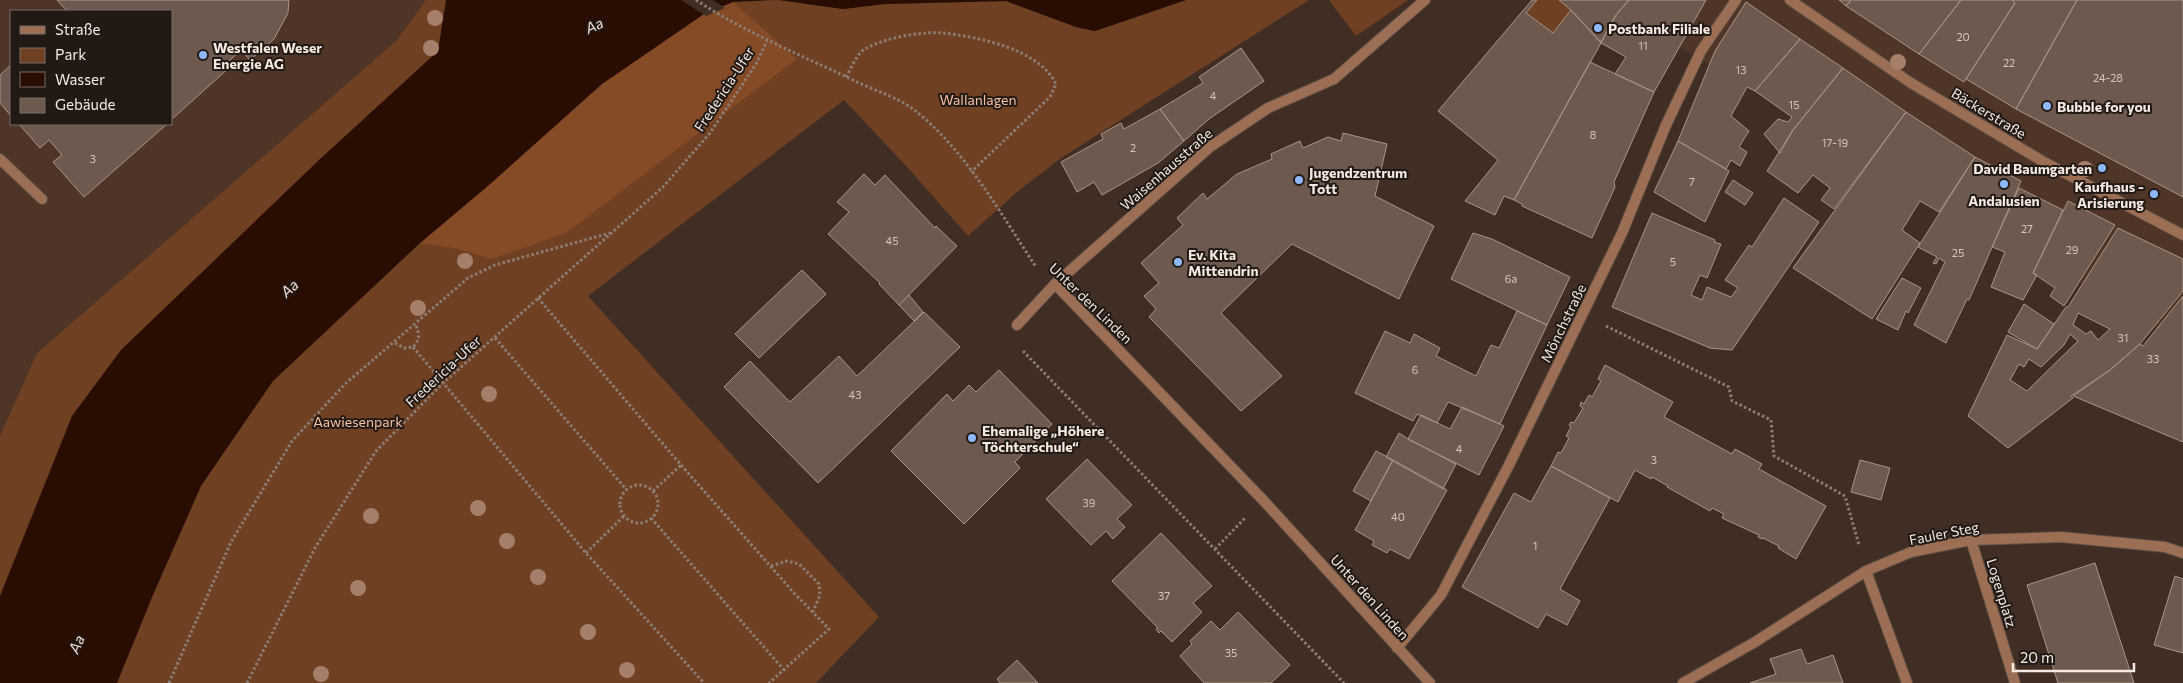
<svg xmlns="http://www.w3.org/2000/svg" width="2183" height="683" viewBox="0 0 2183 683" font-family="Commissioner,sans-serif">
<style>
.built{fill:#4e3527;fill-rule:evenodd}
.green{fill:#704022}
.forest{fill:#854b27}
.water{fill:#290d00}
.pier{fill:#402e24}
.building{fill:#6d594d;stroke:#aa9488;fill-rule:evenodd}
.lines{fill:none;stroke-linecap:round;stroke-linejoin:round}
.service-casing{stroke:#5d4c43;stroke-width:12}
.pedestrian-casing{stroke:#5d4c43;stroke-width:12}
.minor-casing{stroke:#5d4c43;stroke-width:12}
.path{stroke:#8d7e75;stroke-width:3;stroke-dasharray:2.5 2.5;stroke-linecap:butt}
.service{stroke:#9c6f55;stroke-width:10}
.pedestrian{stroke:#9c6f55;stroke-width:10}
.minor{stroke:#9c6f55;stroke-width:10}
.tree{fill:#a57f6a}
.poi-dot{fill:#90b8fd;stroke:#211914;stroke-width:2}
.labels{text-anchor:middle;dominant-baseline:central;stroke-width:4;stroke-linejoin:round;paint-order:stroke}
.number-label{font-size:11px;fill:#d4c6be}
.poi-label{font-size:14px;font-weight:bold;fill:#f6eae3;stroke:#211914;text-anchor:start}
.street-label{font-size:14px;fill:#f6eae3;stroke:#211914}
.park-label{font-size:14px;fill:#f7c1a3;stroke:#211914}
.water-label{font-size:15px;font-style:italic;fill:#f2dfd5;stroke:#211914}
</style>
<rect width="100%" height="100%" fill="#402e24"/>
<!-- built -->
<path class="built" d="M 0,0 L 426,0 L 396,41 L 37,353 L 0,436 ZM 11,11 L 171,11 L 171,124 L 11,124 Z
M 1617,0 L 2183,0 L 2183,344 L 1647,28 Z"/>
<!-- green -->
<path class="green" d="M 426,0 L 731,0 L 733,2 L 779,0 L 843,9 L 885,4 L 1006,1 L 1076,27 L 1095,31 L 1186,0 L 1309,0 L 1061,158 L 1017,192 L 968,236 L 908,168 L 844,100 L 588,296 L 879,617 L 816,683 L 0,683 L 0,436 L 37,353 L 396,41 Z
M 1329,0 L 1408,0 L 1356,36 Z
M 1537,0 L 1559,0 L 1571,10 L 1553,33 L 1526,13 Z"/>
<!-- forest -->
<path class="forest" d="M 733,2 L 797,59 L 566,233 L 492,259 L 454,248 L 419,243 L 489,185 L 602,84 L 704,14 Z"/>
<!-- water -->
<path class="water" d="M 446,0 L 768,0 L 733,2 L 704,14 L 602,84 L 489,185 L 419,244 L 273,381 L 201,486 L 153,595 L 117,683 L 0,683 L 0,596 L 72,416 L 121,350 L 319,160 L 438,51 Z
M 779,0 L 1186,0 L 1095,31 L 1076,27 L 1006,1 L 885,4 L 843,9 Z"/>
<!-- pier -->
<path class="pier" d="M 681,0 L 713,0 L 725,8 L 706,16 Z"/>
<!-- building -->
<path class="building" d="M 57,0 L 289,0 L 288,13 L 274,39 L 250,60 L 241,50 L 228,62 L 231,66 L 171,120 L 171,11 L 67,11 Z
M 1532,0 L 1537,0 L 1526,13 L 1553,33 L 1571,10 L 1601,43 L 1514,200 L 1504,196 L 1495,215 L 1465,201 L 1498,160 L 1438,111 Z
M 1559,0 L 1629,0 L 1616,15 L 1601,42 L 1571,10 Z
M 1629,0 L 1706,0 L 1654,92 L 1615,74 L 1626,57 L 1601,43 L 1616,15 Z
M 1839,0 L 1851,0 L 1846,6 Z
M 1851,0 L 1961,0 L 1919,54 L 1846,6 Z
M 1961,0 L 2012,0 L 2015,3 L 1964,82 L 1919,54 Z
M 2012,0 L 2077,0 L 2016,109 L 1966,79 L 2015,3 Z
M 2077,0 L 2183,0 L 2183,197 L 2016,109 Z
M 1746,2 L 1800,39 L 1755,91 L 1747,87 L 1731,116 L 1749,131 L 1739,147 L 1747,152 L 1740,166 L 1731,160 L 1726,169 L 1678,141 L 1715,51 Z
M 1800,39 L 1843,68 L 1793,130 L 1780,153 L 1764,134 L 1778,119 L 1788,122 L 1792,117 L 1755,91 Z
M 1241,48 L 1264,81 L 1209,119 L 1184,141 L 1160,109 L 1203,83 L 1199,77 Z
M 1590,62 L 1654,92 L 1614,182 L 1615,187 L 1592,238 L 1522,206 L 1522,204 L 1514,200 Z
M 11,65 L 11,116 L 0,103 L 0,75 Z
M 1843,68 L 1906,112 L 1834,209 L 1821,200 L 1830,188 L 1813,175 L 1798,193 L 1767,171 L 1793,130 Z
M 1160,109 L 1184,141 L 1158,163 L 1102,195 L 1094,182 L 1077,192 L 1061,162 L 1103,139 L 1101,134 L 1121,123 L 1124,129 Z
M 1906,112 L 1975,157 L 1939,212 L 1920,201 L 1902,230 L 1920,243 L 1872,319 L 1793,268 Z
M 19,124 L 167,124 L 84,197 L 53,162 L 62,155 L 49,140 L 40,148 Z
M 1343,133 L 1387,144 L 1375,196 L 1434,226 L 1399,299 L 1292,244 L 1221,313 L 1282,376 L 1241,411 L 1149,317 L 1156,309 L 1144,296 L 1159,283 L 1141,263 L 1183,225 L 1177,218 L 1203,193 L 1207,199 L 1237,174 L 1272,159 L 1271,154 L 1300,141 L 1303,148 L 1328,137 L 1341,141 Z
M 1678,141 L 1729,171 L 1705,222 L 1654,192 Z
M 1975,157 L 2021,181 L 1969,300 L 1967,299 L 1946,343 L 1914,325 L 1945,262 L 1939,258 L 1936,264 L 1933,263 L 1937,257 L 1918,247 Z
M 864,174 L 875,185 L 885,175 L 935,228 L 936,226 L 957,246 L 899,305 L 879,284 L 880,283 L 828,234 L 849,212 L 837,202 Z
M 1733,180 L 1753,193 L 1745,205 L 1725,192 Z
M 2019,188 L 2063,210 L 2033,273 L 2037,275 L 2023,300 L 1991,287 L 2005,252 L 1992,247 Z
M 1784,198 L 1819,222 L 1732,350 L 1710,348 L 1612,307 L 1652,213 L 1715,240 L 1714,242 L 1721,244 L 1707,278 L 1700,275 L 1691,295 L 1702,300 L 1707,287 L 1731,297 L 1738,288 L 1725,280 L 1749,245 L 1752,247 Z
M 2068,201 L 2115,225 L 2064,306 L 2050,296 L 2055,288 L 2033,273 Z
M 2118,228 L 2183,259 L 2183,291 L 2140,344 L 2110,370 L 2071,396 L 2073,398 L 2008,448 L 1968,416 L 2007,335 L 2037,349 L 2066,307 L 2068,307 ZM 2078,313 L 2110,329 L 2098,340 L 2091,331 L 2086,334 L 2073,325 ZM 2070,334 L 2078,341 L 2027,391 L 2010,380 L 2019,364 L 2024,367 L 2029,359 L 2041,367 L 2064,345 Z
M 1473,233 L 1492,239 L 1570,277 L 1547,325 L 1451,279 Z
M 802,270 L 826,294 L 759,358 L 735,334 Z
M 1902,278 L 1921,288 L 1908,313 L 1906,311 L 1898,330 L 1876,319 Z
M 909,295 L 923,312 L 914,321 L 899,305 Z
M 2183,296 L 2183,442 L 2073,396 L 2110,370 L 2140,344 L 2143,346 Z
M 2024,304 L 2054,324 L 2037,349 L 2008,332 Z
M 1517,311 L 1547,325 L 1500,424 L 1448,402 L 1437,423 L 1417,414 L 1413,421 L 1355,393 L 1385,331 L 1410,343 L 1414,334 L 1440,348 L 1436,356 L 1476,376 L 1491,345 L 1499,348 Z
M 924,312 L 960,347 L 818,483 L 724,387 L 750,361 L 790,402 L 839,356 L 857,376 Z
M 1605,365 L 1673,402 L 1664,417 L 1732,454 L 1735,449 L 1762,464 L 1759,469 L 1826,506 L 1796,559 L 1778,548 L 1779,546 L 1763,538 L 1762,539 L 1758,537 L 1759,535 L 1722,518 L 1724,514 L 1712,508 L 1710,511 L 1667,487 L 1668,486 L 1652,477 L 1651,479 L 1635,470 L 1618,502 L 1551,466 L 1558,452 L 1561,453 L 1569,438 L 1566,436 L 1571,427 L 1569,425 L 1571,422 L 1574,423 L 1583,408 L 1580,406 L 1581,402 L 1584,404 L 1589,395 L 1592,397 L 1601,381 L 1598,379 Z
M 999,370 L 1052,424 L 1015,462 L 1020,468 L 964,524 L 891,451 L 947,394 L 953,401 L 969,385 L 976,392 Z
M 1462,407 L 1504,426 L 1479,475 L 1408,439 L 1421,415 L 1450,429 Z
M 1399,433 L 1408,439 L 1456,464 L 1443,489 L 1386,457 Z
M 1376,451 L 1393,460 L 1371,501 L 1353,491 Z
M 1087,459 L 1132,505 L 1117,519 L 1125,527 L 1113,539 L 1106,531 L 1091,545 L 1046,499 Z
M 1393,460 L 1447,490 L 1409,559 L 1390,549 L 1387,553 L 1372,545 L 1374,541 L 1355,530 Z
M 1860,460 L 1890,468 L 1881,500 L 1851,492 Z
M 1551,466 L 1610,498 L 1560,589 L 1580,601 L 1567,625 L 1546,614 L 1538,628 L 1462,587 L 1514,493 L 1531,502 Z
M 1161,533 L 1212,586 L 1193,603 L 1202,612 L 1172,642 L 1161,631 L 1159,633 L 1156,629 L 1158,628 L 1112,581 Z
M 2095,563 L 2134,683 L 2058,683 L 2027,585 Z
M 2175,576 L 2183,579 L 2183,653 L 2154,645 Z
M 1238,612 L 1290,665 L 1271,683 L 1204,683 L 1180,656 L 1192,644 L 1190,641 L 1211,621 L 1220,630 Z
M 1801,649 L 1807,664 L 1833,655 L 1843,683 L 1750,683 L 1776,674 L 1770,659 Z
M 1017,660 L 1038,683 L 1000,683 L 997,679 Z"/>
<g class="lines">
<defs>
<path id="service" d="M 0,159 L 42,199
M 1017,325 L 1055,284
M 1971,540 L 2015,683
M 1866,571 L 1907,683"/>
<path id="pedestrian" d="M 1790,0 L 1911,83 L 2044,162 L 2183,235
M 1334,79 L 1425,0
M 1666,125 L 1701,51 L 1736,0"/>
<path id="minor" d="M 1334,79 L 1268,108 L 1210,147 L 1055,284 L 1263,500 L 1430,683
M 1397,648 L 1441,595 L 1509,465 L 1622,233 L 1666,125
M 1683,683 L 1755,642 L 1866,571 L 1911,552 L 1971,540 L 2061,537 L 2165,547 L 2183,553"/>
</defs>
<!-- service casing -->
<use href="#service" class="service-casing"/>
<!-- pedestrian casing -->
<use href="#pedestrian" class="pedestrian-casing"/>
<!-- minor casing -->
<use href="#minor" class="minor-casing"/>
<!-- path -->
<path class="path" d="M 696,0 C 746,33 801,55 855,81 C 873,90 897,97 913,109 C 964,148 1001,214 1036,267
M 846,77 C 851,69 857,53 865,49 C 884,38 921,31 943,33 C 979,37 1039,49 1056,84 L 1050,97 L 971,172
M 538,298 L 681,465 L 795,594 L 829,629 L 769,683
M 1606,326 L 1729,387 L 1732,401 L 1771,420 L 1774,456 L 1845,496 L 1859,545
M 495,338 L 626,489
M 395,343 L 404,348 L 413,347 C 420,340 420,333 415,324
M 413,347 L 586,553 L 704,683
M 1023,351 L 1344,683
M620 504a19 19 0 1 1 38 0a19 19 0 1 1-38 0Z
M 653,491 L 681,465
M 651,518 L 784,670
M 1215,549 L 1245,518
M 586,553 L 624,516
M 771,566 L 787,561 L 799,564 L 819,584 L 820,595 L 813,612
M 169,683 L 231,542 L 292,441 L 345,384 L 468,278 L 495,265 L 610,233
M 247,683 L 315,548 L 376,451 L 442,384 L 663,187 L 710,133 L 756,64 L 767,41"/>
<!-- service -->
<use href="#service" class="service"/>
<!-- pedestrian -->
<use href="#pedestrian" class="pedestrian"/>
<!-- minor -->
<use href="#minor" class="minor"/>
</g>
<!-- trees -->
<g class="tree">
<circle cx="435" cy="18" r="8"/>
<circle cx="431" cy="48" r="8"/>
<circle cx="1898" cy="62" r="8"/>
<circle cx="2085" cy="169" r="8"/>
<circle cx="465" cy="261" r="8"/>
<circle cx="418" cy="308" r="8"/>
<circle cx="489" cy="394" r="8"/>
<circle cx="478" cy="508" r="8"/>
<circle cx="371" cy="516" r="8"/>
<circle cx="507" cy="541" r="8"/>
<circle cx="538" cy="577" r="8"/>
<circle cx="358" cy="588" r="8"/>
<circle cx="588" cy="632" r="8"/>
<circle cx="627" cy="670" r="8"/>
<circle cx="321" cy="674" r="8"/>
</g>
<!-- markers -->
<g class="poi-dot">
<circle cx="1598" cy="28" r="5"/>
<circle cx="203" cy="55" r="5"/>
<circle cx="2047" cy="106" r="5"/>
<circle cx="2102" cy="168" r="5"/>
<circle cx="1299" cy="180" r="5"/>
<circle cx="2004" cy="184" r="5"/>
<circle cx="2154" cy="194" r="5"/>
<circle cx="1178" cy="262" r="5"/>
<circle cx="972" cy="438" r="5"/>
</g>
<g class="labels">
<!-- number labels -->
<g class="number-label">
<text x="1963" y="36">20</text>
<text x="1643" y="45">11</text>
<text x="2009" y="62">22</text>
<text x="1741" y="69">13</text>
<text x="2108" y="77">24-28</text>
<text x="1213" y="95">4</text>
<text x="1794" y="104">15</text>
<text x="1593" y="134">8</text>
<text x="1835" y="142">17-19</text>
<text x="1133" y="147">2</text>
<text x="93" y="158">3</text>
<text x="1692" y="181">7</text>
<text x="2027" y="228">27</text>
<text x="892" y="240">45</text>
<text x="2072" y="249">29</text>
<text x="1958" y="252">25</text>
<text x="1673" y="261">5</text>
<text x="1511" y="278">6a</text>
<text x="2123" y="337">31</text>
<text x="2153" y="358">33</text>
<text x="1415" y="369">6</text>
<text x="855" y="394">43</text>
<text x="1459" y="448">4</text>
<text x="1654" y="459">3</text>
<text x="1089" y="502">39</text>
<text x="1398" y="516">40</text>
<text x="1535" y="545">1</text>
<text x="1164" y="595">37</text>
<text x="1231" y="652">35</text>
</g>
<!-- poi labels -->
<g class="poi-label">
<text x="1608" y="28">Postbank Filiale</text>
<text x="213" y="47">Westfalen Weser<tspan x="213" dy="16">Energie AG</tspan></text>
<text x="2057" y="106">Bubble for you</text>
<text x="2092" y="168" text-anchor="end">David Baumgarten</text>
<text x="1309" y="172">Jugendzentrum<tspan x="1309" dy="16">Tott</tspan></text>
<text x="2144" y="186" text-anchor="end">Kaufhaus -<tspan x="2144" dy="16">Arisierung</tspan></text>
<text x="2004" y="200" text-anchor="middle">Andalusien</text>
<text x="1188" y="254">Ev. Kita<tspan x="1188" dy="16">Mittendrin</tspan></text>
<text x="982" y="430">Ehemalige „Höhere<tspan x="982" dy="16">Töchterschule“</tspan></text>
</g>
<!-- street labels -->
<g class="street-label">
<text transform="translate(724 89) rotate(-57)">Fredericia-Ufer</text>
<text transform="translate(1989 113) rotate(31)">Bäckerstraße</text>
<text transform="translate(1166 169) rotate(-41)">Waisenhausstraße</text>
<text transform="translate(1091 303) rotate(44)">Unter den Linden</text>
<text transform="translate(1563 323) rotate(-64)">Mönchstraße</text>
<text transform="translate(443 371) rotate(-43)">Fredericia-Ufer</text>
<text transform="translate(1944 533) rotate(-11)">Fauler Steg</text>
<text transform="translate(2002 593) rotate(73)">Logenplatz</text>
<text transform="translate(1370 597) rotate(48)">Unter den Linden</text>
</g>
<!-- park labels -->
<g class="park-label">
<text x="978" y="99">Wallanlagen</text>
<text x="358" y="421">Aawiesenpark</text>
</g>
<!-- water labels -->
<g class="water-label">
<text transform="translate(594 25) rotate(-25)">Aa</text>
<text transform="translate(289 288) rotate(-43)">Aa</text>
<text transform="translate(76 644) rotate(-66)">Aa</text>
</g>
</g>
<!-- legend -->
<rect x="10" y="10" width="162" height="115" fill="#211914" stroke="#766d67"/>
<rect x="20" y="26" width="25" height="8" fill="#9c6f55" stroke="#766d67"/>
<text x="55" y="35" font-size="15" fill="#f6eae3">Straße</text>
<rect x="20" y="48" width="25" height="15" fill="#704022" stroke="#766d67"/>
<text x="55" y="60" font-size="15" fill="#f6eae3">Park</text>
<rect x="20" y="72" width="25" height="15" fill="#290d00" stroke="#766d67"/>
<text x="55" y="85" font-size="15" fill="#f6eae3">Wasser</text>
<rect x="20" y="98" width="25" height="15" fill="#6d594d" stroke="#766d67"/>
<text x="55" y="110" font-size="15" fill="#f6eae3">Gebäude</text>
<!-- scale -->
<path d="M2013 663v8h121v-8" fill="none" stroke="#f6eae3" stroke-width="2.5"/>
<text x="2020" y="663" font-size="15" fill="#f6eae3" stroke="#211914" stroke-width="4" paint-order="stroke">20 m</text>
</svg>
